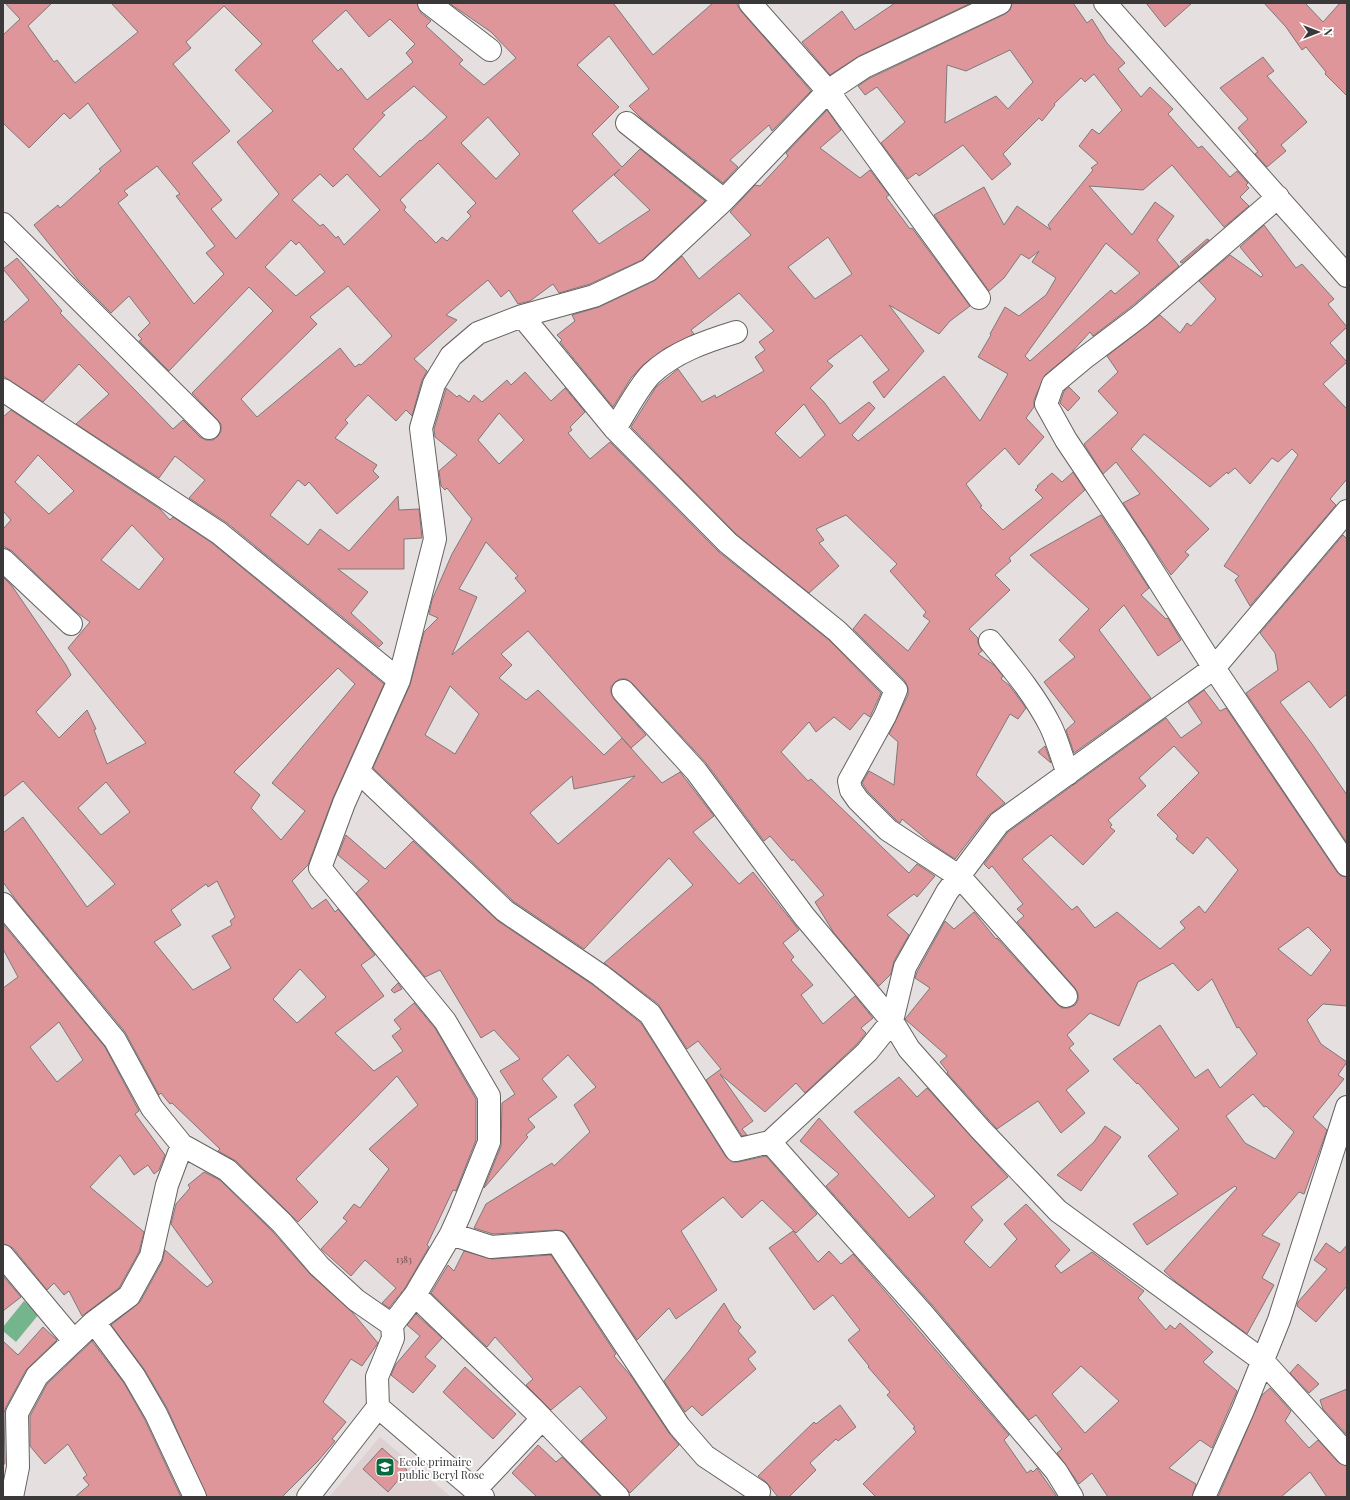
<svg xmlns="http://www.w3.org/2000/svg" width="1350" height="1500" viewBox="0 0 1350 1500" font-family="'Playfair Display',serif">
<style>
.built{fill:#dfd0d1}
.water{fill:#75b58e}
.building{fill:#de969a;stroke:#7e7979;fill-rule:evenodd}
.lines{fill:none;stroke-linecap:round;stroke-linejoin:round}
.minor-casing{stroke:#676262;stroke-width:24}
.minor{stroke:#fff;stroke-width:22}
.labels{text-anchor:middle;dominant-baseline:central;stroke-width:3.5;stroke-linejoin:round;paint-order:stroke}
.number-label{font-size:9px;fill:#635050}
.poi-label{font-size:11px;fill:#3a3838;stroke:#fff;text-anchor:start}
</style>
<rect width="100%" height="100%" fill="#e5dfdf"/>
<!-- built -->
<path class="built" d="M 380,1437 L 451,1497 L 329,1497 Z"/>
<!-- water -->
<path class="water" d="M 24,1301 L 39,1314 L 16,1342 L 3,1331 L 3,1327 Z"/>
<!-- building -->
<path class="building" d="M 5,3 L 52,3 L 28,26 L 54,62 L 57,60 L 75,83 L 138,32 L 111,3 L 417,3 L 421,13 L 431,21 L 426,26 L 463,60 L 459,64 L 484,85 L 516,58 L 491,32 L 449,3 L 613,3 L 653,55 L 713,3 L 736,3 L 741,11 L 811,91 L 772,131 L 769,125 L 730,160 L 738,167 L 723,183 L 641,118 L 629,106 L 649,89 L 609,36 L 577,65 L 619,107 L 592,134 L 622,167 L 640,149 L 705,201 L 642,260 L 590,284 L 559,293 L 553,284 L 530,301 L 518,304 L 509,290 L 501,297 L 488,280 L 446,315 L 457,320 L 414,359 L 427,371 L 422,380 L 412,416 L 406,410 L 396,421 L 368,395 L 345,420 L 348,423 L 335,438 L 377,465 L 373,471 L 379,477 L 337,514 L 309,482 L 305,486 L 298,480 L 270,515 L 308,545 L 320,529 L 349,551 L 398,496 L 399,510 L 419,509 L 422,538 L 404,539 L 404,569 L 338,569 L 368,592 L 351,613 L 383,643 L 379,647 L 227,523 L 189,498 L 205,480 L 175,456 L 159,478 L 76,424 L 109,394 L 79,364 L 43,402 L 3,376 L 3,323 L 29,300 L 3,269 L 17,258 L 62,311 L 60,313 L 173,429 L 183,420 L 200,437 L 206,440 L 213,440 L 218,436 L 221,431 L 221,424 L 192,393 L 273,311 L 249,287 L 169,371 L 139,341 L 142,339 L 138,335 L 150,323 L 129,296 L 111,313 L 78,280 L 34,225 L 58,205 L 60,208 L 101,171 L 99,169 L 121,151 L 88,103 L 70,119 L 64,113 L 29,148 L 3,123 L 3,35 L 20,19 ZM 224,6 L 262,44 L 235,70 L 273,111 L 237,142 L 279,194 L 236,239 L 211,209 L 222,200 L 192,163 L 230,131 L 173,64 L 191,48 L 186,42 ZM 346,10 L 369,37 L 390,19 L 415,44 L 406,53 L 413,62 L 367,100 L 341,68 L 338,71 L 312,41 ZM 414,86 L 447,117 L 421,141 L 420,140 L 380,177 L 353,149 L 385,115 L 382,113 ZM 488,117 L 520,154 L 496,179 L 461,143 ZM 438,163 L 476,203 L 467,212 L 471,216 L 447,241 L 442,237 L 436,243 L 404,210 L 406,207 L 400,200 ZM 157,166 L 180,194 L 176,196 L 215,246 L 206,253 L 224,274 L 194,304 L 118,203 L 128,195 L 124,191 ZM 620,169 L 614,175 L 650,210 L 599,244 L 572,211 ZM 320,174 L 333,187 L 347,174 L 380,210 L 344,245 L 338,236 L 336,238 L 323,224 L 320,226 L 292,200 ZM 291,240 L 296,245 L 299,242 L 325,272 L 296,296 L 265,267 ZM 348,286 L 392,336 L 361,365 L 359,364 L 355,367 L 340,348 L 257,417 L 241,399 L 317,324 L 310,317 Z
M 895,3 L 971,3 L 859,56 L 830,75 L 802,42 L 842,11 L 855,30 Z
M 1012,3 L 1073,3 L 1087,23 L 1092,19 L 1107,43 L 1125,63 L 1118,69 L 1141,97 L 1150,87 L 1173,109 L 1168,114 L 1198,148 L 1202,146 L 1230,177 L 1237,171 L 1248,183 L 1246,185 L 1249,188 L 1240,197 L 1249,206 L 1224,227 L 1172,165 L 1143,190 L 1089,186 L 1132,235 L 1155,202 L 1174,216 L 1157,240 L 1179,266 L 1132,306 L 1093,336 L 1090,332 L 1070,354 L 1045,375 L 1034,400 L 1034,407 L 1026,418 L 1044,437 L 1019,465 L 1005,448 L 966,484 L 982,506 L 980,507 L 1003,530 L 1043,498 L 1035,490 L 1038,487 L 1037,486 L 1052,473 L 1062,482 L 1073,472 L 1085,490 L 1009,558 L 1011,561 L 995,575 L 1010,590 L 969,629 L 978,638 L 978,643 L 982,651 L 978,654 L 994,665 L 1003,676 L 1001,679 L 1009,685 L 1026,708 L 1018,719 L 1010,714 L 976,775 L 1005,803 L 989,815 L 955,859 L 931,843 L 902,819 L 900,823 L 896,820 L 868,792 L 862,783 L 869,771 L 894,785 L 898,742 L 889,734 L 908,695 L 908,688 L 905,681 L 853,629 L 865,614 L 908,651 L 930,621 L 923,616 L 926,612 L 890,571 L 897,564 L 846,515 L 816,529 L 824,540 L 819,543 L 839,566 L 809,593 L 736,534 L 631,427 L 656,387 L 678,369 L 702,402 L 715,395 L 716,398 L 764,371 L 755,357 L 765,350 L 759,342 L 774,331 L 739,293 L 691,330 L 694,334 L 664,349 L 643,365 L 631,378 L 613,407 L 560,342 L 562,340 L 557,335 L 575,321 L 572,315 L 599,307 L 654,281 L 682,256 L 699,279 L 751,235 L 730,212 L 755,185 L 760,186 L 788,156 L 786,153 L 827,110 L 841,130 L 820,148 L 860,178 L 870,170 L 889,195 L 886,197 L 910,229 L 912,228 L 970,306 L 950,321 L 939,334 L 889,305 L 924,351 L 884,398 L 873,382 L 889,370 L 861,335 L 827,361 L 833,366 L 810,388 L 824,402 L 840,424 L 869,402 L 875,408 L 852,435 L 858,441 L 944,376 L 980,421 L 1008,374 L 978,357 L 991,335 L 990,334 L 1005,307 L 1019,316 L 1046,295 L 1056,278 L 1032,262 L 1039,251 L 1029,259 L 1021,254 L 1004,278 L 989,291 L 934,215 L 984,187 L 1004,225 L 1017,206 L 1051,230 L 1048,225 L 1093,170 L 1091,168 L 1098,163 L 1079,146 L 1092,129 L 1099,134 L 1122,110 L 1094,74 L 1085,82 L 1081,78 L 1054,104 L 1055,105 L 1042,121 L 1039,118 L 1003,154 L 1011,164 L 992,180 L 963,145 L 919,176 L 916,173 L 908,179 L 881,143 L 905,122 L 877,87 L 865,95 L 858,86 L 870,78 L 1005,14 L 1010,10 ZM 1010,50 L 1033,82 L 1008,109 L 996,96 L 945,123 L 947,65 L 966,71 ZM 828,237 L 852,274 L 815,299 L 788,267 ZM 1106,243 L 1140,273 L 1115,294 L 1111,290 L 1030,361 L 1025,356 ZM 804,404 L 825,435 L 800,458 L 775,433 Z
M 1146,3 L 1192,3 L 1165,27 Z
M 1264,3 L 1305,3 L 1323,22 L 1340,3 L 1347,3 L 1347,96 L 1325,74 L 1326,72 L 1306,47 L 1302,50 L 1286,27 Z
M 1263,57 L 1274,71 L 1267,76 L 1307,122 L 1281,145 L 1286,151 L 1267,167 L 1255,154 L 1258,152 L 1238,128 L 1248,119 L 1220,88 Z
M 1264,225 L 1296,268 L 1302,264 L 1334,299 L 1328,304 L 1347,327 L 1330,343 L 1347,362 L 1323,384 L 1347,409 L 1347,479 L 1330,499 L 1336,505 L 1250,606 L 1235,580 L 1239,576 L 1224,566 L 1298,455 L 1292,449 L 1278,462 L 1272,458 L 1250,484 L 1235,468 L 1228,474 L 1227,472 L 1210,487 L 1144,434 L 1131,449 L 1209,529 L 1185,552 L 1189,555 L 1171,575 L 1123,503 L 1140,494 L 1116,462 L 1103,474 L 1084,444 L 1118,413 L 1098,391 L 1118,372 L 1107,356 L 1160,315 L 1180,333 L 1187,323 L 1191,326 L 1216,299 L 1199,281 L 1230,255 L 1261,277 L 1263,275 L 1240,247 Z
M 1207,239 L 1209,240 L 1182,263 L 1180,262 Z
M 525,372 L 551,401 L 565,388 L 585,412 L 570,427 L 572,430 L 568,433 L 590,459 L 610,442 L 719,552 L 829,640 L 881,693 L 870,717 L 864,713 L 850,730 L 834,717 L 816,732 L 809,722 L 781,752 L 808,781 L 811,779 L 909,873 L 917,864 L 935,876 L 917,897 L 914,894 L 887,915 L 909,935 L 894,961 L 891,974 L 879,986 L 834,933 L 815,902 L 824,895 L 793,859 L 792,861 L 770,836 L 764,841 L 706,763 L 632,683 L 626,679 L 620,679 L 615,682 L 611,687 L 611,693 L 614,699 L 646,735 L 631,748 L 528,631 L 501,654 L 512,665 L 499,678 L 526,700 L 538,690 L 604,755 L 622,738 L 662,783 L 680,772 L 714,816 L 693,832 L 739,884 L 753,872 L 799,930 L 783,943 L 794,957 L 791,960 L 813,985 L 801,995 L 823,1024 L 855,996 L 873,1018 L 861,1028 L 866,1033 L 858,1043 L 805,1093 L 796,1083 L 765,1112 L 720,1074 L 753,1121 L 742,1129 L 747,1135 L 742,1136 L 706,1080 L 721,1069 L 698,1041 L 687,1049 L 658,1004 L 604,963 L 693,885 L 669,858 L 584,949 L 513,901 L 373,768 L 410,685 L 424,632 L 438,618 L 429,614 L 432,600 L 452,554 L 472,519 L 447,488 L 445,490 L 441,486 L 439,471 L 457,455 L 435,437 L 434,429 L 446,389 L 446,388 L 457,397 L 459,395 L 469,402 L 474,395 L 482,402 L 507,380 L 511,385 ZM 499,413 L 524,440 L 499,464 L 478,440 ZM 486,542 L 518,576 L 515,578 L 526,591 L 452,655 L 477,597 L 459,589 ZM 450,686 L 479,714 L 455,754 L 425,735 ZM 572,776 L 574,789 L 635,776 L 558,844 L 530,813 Z
M 1069,387 L 1080,398 L 1068,411 L 1060,403 L 1064,391 Z
M 11,410 L 160,509 L 170,520 L 173,517 L 212,543 L 384,684 L 333,798 L 308,865 L 292,881 L 312,909 L 326,899 L 335,912 L 338,909 L 375,955 L 361,965 L 384,996 L 335,1033 L 374,1071 L 403,1051 L 392,1036 L 401,1029 L 394,1020 L 414,1003 L 435,1028 L 476,1099 L 476,1140 L 456,1191 L 453,1190 L 427,1245 L 429,1247 L 405,1288 L 389,1308 L 382,1303 L 396,1288 L 365,1260 L 351,1276 L 321,1249 L 347,1221 L 343,1218 L 354,1204 L 360,1208 L 389,1169 L 369,1149 L 418,1105 L 397,1076 L 296,1179 L 318,1202 L 298,1222 L 236,1161 L 218,1151 L 220,1149 L 172,1103 L 170,1104 L 161,1093 L 159,1095 L 125,1032 L 19,904 L 3,882 L 3,833 L 23,817 L 87,907 L 115,884 L 23,781 L 3,797 L 3,577 L 12,586 L 66,665 L 71,675 L 36,712 L 59,738 L 87,710 L 96,729 L 94,730 L 107,764 L 146,743 L 68,648 L 90,622 L 75,611 L 12,551 L 3,546 L 3,529 L 11,520 L 3,511 L 3,417 ZM 38,455 L 74,491 L 49,514 L 15,482 ZM 132,525 L 164,559 L 139,590 L 101,560 ZM 338,668 L 355,684 L 272,783 L 305,811 L 281,840 L 251,808 L 260,795 L 234,772 ZM 106,782 L 130,812 L 101,835 L 78,808 ZM 217,881 L 235,917 L 230,921 L 232,925 L 212,936 L 231,968 L 193,990 L 154,942 L 181,925 L 171,910 L 206,884 L 208,887 ZM 300,969 L 326,997 L 297,1023 L 273,999 Z
M 1101,515 L 1149,588 L 1141,595 L 1166,619 L 1168,618 L 1181,640 L 1158,656 L 1124,605 L 1099,630 L 1151,698 L 1074,753 L 1066,730 L 1075,722 L 1044,682 L 1075,657 L 1059,640 L 1089,609 L 1030,555 Z
M 1343,535 L 1347,539 L 1347,694 L 1330,708 L 1309,681 L 1280,702 L 1312,744 L 1347,795 L 1347,843 L 1246,693 L 1278,670 L 1275,653 L 1260,633 Z
M 1204,690 L 1220,711 L 1226,708 L 1337,872 L 1341,876 L 1347,877 L 1347,1006 L 1323,1004 L 1307,1020 L 1321,1044 L 1347,1062 L 1338,1075 L 1344,1079 L 1313,1117 L 1327,1130 L 1304,1194 L 1299,1192 L 1262,1235 L 1280,1244 L 1262,1278 L 1274,1285 L 1247,1334 L 1176,1282 L 1164,1271 L 1237,1188 L 1235,1186 L 1147,1245 L 1133,1224 L 1178,1194 L 1148,1156 L 1179,1129 L 1138,1083 L 1137,1084 L 1113,1059 L 1160,1025 L 1195,1078 L 1208,1069 L 1220,1088 L 1257,1054 L 1239,1027 L 1237,1028 L 1212,979 L 1198,991 L 1173,963 L 1138,982 L 1119,1026 L 1090,1013 L 1067,1035 L 1074,1044 L 1069,1048 L 1089,1071 L 1066,1090 L 1085,1113 L 1061,1133 L 1038,1101 L 997,1129 L 947,1073 L 948,1072 L 940,1062 L 947,1056 L 905,1019 L 930,988 L 915,978 L 917,972 L 945,921 L 954,929 L 974,912 L 996,939 L 997,938 L 1057,1004 L 1062,1008 L 1068,1008 L 1075,1005 L 1078,1000 L 1078,994 L 1075,988 L 1017,922 L 1024,916 L 1017,909 L 1023,904 L 992,866 L 989,869 L 984,864 L 1008,832 L 1166,718 L 1181,738 L 1202,723 L 1188,702 ZM 1174,746 L 1199,773 L 1157,815 L 1178,836 L 1176,839 L 1193,854 L 1207,837 L 1238,870 L 1205,913 L 1199,906 L 1180,922 L 1185,928 L 1160,949 L 1117,912 L 1095,928 L 1077,906 L 1072,910 L 1022,859 L 1051,835 L 1083,865 L 1115,831 L 1110,827 L 1112,825 L 1108,820 L 1146,786 L 1139,778 ZM 1308,927 L 1331,950 L 1311,976 L 1278,949 ZM 1253,1094 L 1264,1107 L 1266,1106 L 1294,1132 L 1275,1159 L 1245,1143 L 1226,1116 Z
M 1045,746 L 1048,754 L 1051,763 L 1038,752 Z
M 346,835 L 385,869 L 413,841 L 498,921 L 593,985 L 641,1023 L 726,1157 L 732,1162 L 738,1162 L 766,1156 L 817,1214 L 796,1233 L 762,1200 L 742,1218 L 723,1197 L 681,1231 L 717,1290 L 676,1319 L 669,1308 L 637,1340 L 567,1235 L 563,1231 L 556,1230 L 493,1234 L 474,1228 L 486,1204 L 552,1163 L 554,1166 L 590,1132 L 574,1105 L 596,1087 L 568,1055 L 542,1079 L 557,1097 L 528,1119 L 535,1127 L 526,1135 L 528,1137 L 484,1188 L 501,1146 L 502,1103 L 515,1094 L 500,1071 L 520,1059 L 494,1030 L 481,1038 L 440,970 L 425,977 L 356,893 L 369,881 L 338,855 Z
M 3,924 L 105,1047 L 139,1111 L 135,1114 L 165,1155 L 159,1170 L 154,1174 L 148,1165 L 134,1175 L 120,1155 L 90,1187 L 144,1232 L 139,1252 L 119,1288 L 82,1316 L 69,1291 L 64,1295 L 54,1283 L 47,1290 L 13,1248 L 3,1244 L 3,988 L 18,977 L 3,949 ZM 59,1022 L 83,1060 L 57,1082 L 30,1047 Z
M 398,983 L 402,989 L 394,993 L 391,990 Z
M 899,1077 L 917,1097 L 927,1088 L 1008,1177 L 971,1207 L 983,1220 L 964,1242 L 990,1268 L 1017,1239 L 1004,1224 L 1026,1204 L 1070,1250 L 1055,1266 L 1061,1273 L 1092,1252 L 1144,1291 L 1138,1298 L 1166,1330 L 1170,1325 L 1175,1329 L 1180,1323 L 1213,1352 L 1203,1362 L 1237,1391 L 1212,1448 L 1200,1440 L 1169,1468 L 1196,1484 L 1192,1497 L 1108,1497 L 1092,1473 L 1079,1484 L 1057,1453 L 1062,1449 L 1036,1415 L 1029,1420 L 933,1306 L 826,1186 L 839,1174 L 800,1141 L 819,1118 L 909,1218 L 935,1196 L 854,1112 ZM 1081,1366 L 1119,1401 L 1085,1433 L 1052,1394 Z
M 1105,1126 L 1121,1137 L 1081,1191 L 1057,1175 L 1094,1142 Z
M 204,1172 L 220,1180 L 273,1232 L 310,1274 L 352,1312 L 378,1343 L 362,1366 L 351,1359 L 323,1402 L 346,1422 L 332,1439 L 335,1441 L 318,1461 L 282,1497 L 207,1497 L 167,1408 L 144,1369 L 111,1325 L 140,1302 L 162,1262 L 165,1250 L 207,1287 L 213,1282 L 171,1224 L 176,1204 L 190,1188 L 188,1185 Z
M 793,1231 L 818,1262 L 829,1251 L 841,1264 L 853,1254 L 1009,1435 L 1004,1440 L 1027,1473 L 1031,1470 L 1033,1472 L 1037,1468 L 1057,1497 L 876,1497 L 863,1484 L 916,1432 L 913,1428 L 915,1427 L 887,1395 L 890,1392 L 868,1367 L 869,1366 L 848,1340 L 860,1330 L 833,1295 L 814,1310 L 769,1248 Z
M 1326,1243 L 1340,1253 L 1347,1245 L 1347,1286 L 1316,1322 L 1297,1306 L 1298,1302 L 1327,1269 L 1314,1260 Z
M 464,1251 L 492,1259 L 551,1255 L 616,1354 L 614,1356 L 631,1376 L 669,1433 L 679,1445 L 630,1493 L 581,1441 L 607,1418 L 580,1386 L 551,1410 L 526,1385 L 533,1379 L 495,1337 L 487,1347 L 431,1293 L 448,1265 L 454,1271 Z
M 3,1276 L 21,1297 L 3,1311 Z
M 724,1303 L 734,1320 L 741,1327 L 738,1331 L 756,1352 L 748,1359 L 756,1369 L 702,1416 L 692,1406 L 685,1412 L 664,1381 L 689,1351 Z
M 416,1314 L 442,1338 L 425,1357 L 436,1366 L 413,1393 L 391,1375 L 396,1364 L 420,1336 L 407,1325 Z
M 43,1327 L 57,1340 L 26,1370 L 6,1407 L 4,1413 L 5,1463 L 3,1466 L 3,1341 L 18,1355 Z
M 92,1341 L 124,1383 L 145,1420 L 181,1497 L 75,1497 L 89,1485 L 83,1478 L 87,1475 L 68,1444 L 45,1464 L 30,1446 L 30,1416 L 47,1384 Z
M 1298,1364 L 1319,1384 L 1309,1393 L 1290,1373 Z
M 465,1367 L 516,1414 L 493,1439 L 443,1392 Z
M 1270,1388 L 1291,1411 L 1285,1421 L 1309,1448 L 1318,1440 L 1338,1462 L 1347,1466 L 1347,1497 L 1327,1497 L 1310,1472 L 1281,1497 L 1218,1497 L 1262,1395 Z
M 1347,1389 L 1347,1435 L 1323,1409 L 1320,1400 Z
M 840,1405 L 856,1427 L 838,1441 L 836,1439 L 810,1463 L 816,1470 L 789,1497 L 778,1497 L 766,1482 L 758,1476 L 814,1422 L 816,1424 Z
M 538,1445 L 556,1462 L 562,1457 L 601,1497 L 537,1497 L 512,1473 Z
M 382,1448 L 407,1470 L 388,1492 L 363,1469 Z"/>
<g class="lines">
<defs>
<path id="minor" d="M 429,3 L 490,50
M 750,3 L 828,91 L 979,298
M 1105,3 L 1347,276
M 627,123 L 724,200
M 1278,197 L 1140,316 L 1083,359 L 1053,384 L 1046,404 L 1066,440 L 1135,543 L 1214,668 L 1347,865
M 3,224 L 209,428
M 522,316 L 615,429 L 728,543 L 837,631 L 896,690 L 885,716 L 849,781 L 851,790 L 858,800 L 888,830 L 960,877 L 1066,996
M 3,390 L 219,533 L 399,680
M 615,429 C 624,414 639,386 651,374 C 674,352 707,341 736,332
M 3,560 L 71,624
M 990,641 C 1012,668 1035,695 1051,727 C 1058,742 1062,758 1068,774
M 623,691 L 696,771 L 804,916 L 892,1021 L 909,1049 L 980,1129 L 1058,1211 L 1262,1360 L 1347,1454
M 359,772 L 505,911 L 600,975 L 650,1014 L 736,1150 L 770,1142 L 867,1052 L 892,1021 L 905,967 L 947,892 L 999,823 L 1214,668 L 1347,511
M 3,904 L 115,1040 L 152,1108 L 182,1145 L 227,1170 L 282,1223 L 319,1266 L 356,1300 L 392,1325
M 770,1142 L 923,1314 L 1056,1471 L 1072,1497
M 451,1234 L 491,1247 L 557,1242 L 679,1426 L 705,1456 L 759,1492
M 3,1256 L 74,1341
M 415,1295 L 533,1409 L 618,1497
M 94,1322 L 134,1376 L 156,1414 L 195,1497
M 378,1407 L 483,1497
M 475,1490 L 542,1419
M 12,1497 L 18,1467 L 17,1413 L 37,1376 L 94,1322 L 129,1296 L 151,1256 L 167,1185 L 182,1145
M 308,1497 L 378,1407 L 377,1377 L 393,1338 L 392,1325 L 415,1295 L 451,1234 L 460,1214 L 489,1142 L 489,1096 L 445,1021 L 320,868 L 344,803 L 399,680 L 435,539 L 421,428 L 434,384 L 451,356 L 478,333 L 522,316 L 594,296 L 649,270 L 724,200 L 828,91 L 864,67 L 1000,3
M 1204,1497 L 1243,1410 L 1279,1320 L 1347,1107"/>
</defs>
<!-- minor casing -->
<use href="#minor" class="minor-casing"/>
<!-- minor -->
<use href="#minor" class="minor"/>
</g>
<!-- icons -->
<defs>
<symbol id="school-square" viewBox="-11 -11 22 22"><rect x="-9" y="-9" width="18" height="18" rx="4" fill="#0a6a3f" stroke="#fff"/><path d="M0-5L7-2L0 1L-7-2ZM-4 1L0 2.5L4 1V4Q0 6-4 4Z" fill="#fff"/></symbol>
</defs>
<g fill-rule="evenodd">
<use href="#school-square" x="374" y="1456" width="22" height="22"/>
</g>
<g class="labels">
<!-- number labels -->
<g class="number-label">
<text x="404" y="1259">1383</text>
</g>
<!-- poi labels -->
<g class="poi-label">
<text x="399" y="1461">Ecole primaire<tspan x="399" dy="13">public Beryl Rose</tspan></text>
</g>
</g>
<!-- border -->
<rect width="1350" height="1500" fill="none" stroke="#3a3838" stroke-width="8"/>
<!-- north arrow -->
<g transform="translate(1318 32) rotate(90)" stroke="#ffffff" stroke-width="3" paint-order="stroke">
<path d="M0-3L7 15L0 10L-7 15Z" fill="#3a3838"/>
<text y="-6" font-size="11" font-weight="bold" text-anchor="middle" fill="#3a3838">N</text>
</g>
</svg>
